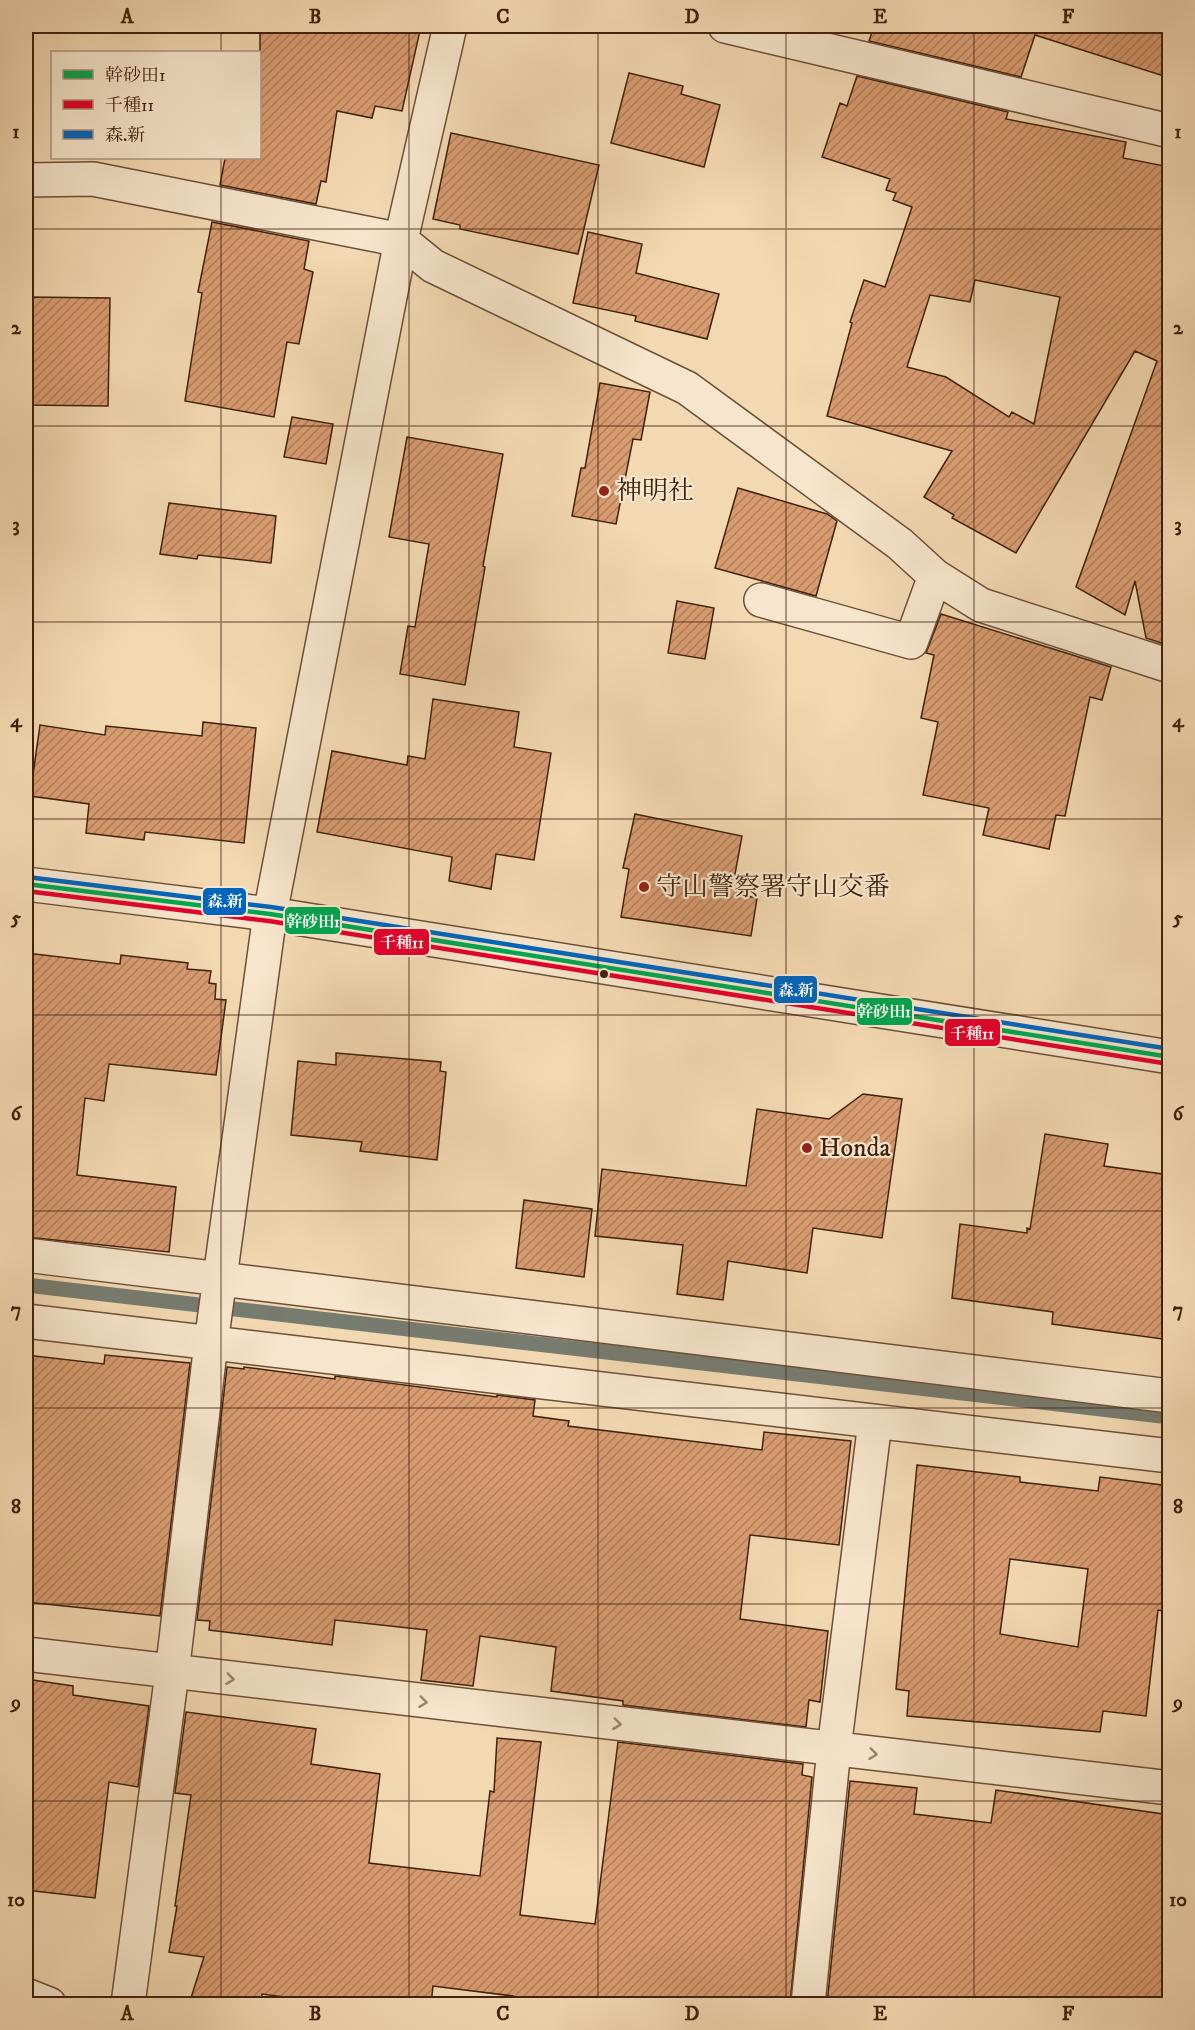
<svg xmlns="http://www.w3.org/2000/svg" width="1195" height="2030" viewBox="0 0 1195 2030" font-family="'IM FELL DW Pica','Noto Serif JP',serif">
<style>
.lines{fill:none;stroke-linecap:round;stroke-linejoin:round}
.stream{stroke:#777c70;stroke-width:15}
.building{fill:url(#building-hatch);stroke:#40210e;stroke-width:1.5;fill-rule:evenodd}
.minor-casing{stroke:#6d4f37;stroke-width:36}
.tertiary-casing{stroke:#6d4f37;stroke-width:36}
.minor{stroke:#f7e6cd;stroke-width:33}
.tertiary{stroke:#f7e6cd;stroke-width:33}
.bus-1-casing{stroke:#f7e6cd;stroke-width:9}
.bus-2-casing{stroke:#f7e6cd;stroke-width:9}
.bus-3-casing{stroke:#f7e6cd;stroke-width:9}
.bus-1{stroke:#00a651;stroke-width:4.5}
.bus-2{stroke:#e4002b;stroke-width:4.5}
.bus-3{stroke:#0065bd;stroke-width:4.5}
.oneway{stroke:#9c846e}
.grid{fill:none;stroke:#40210e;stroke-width:1.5;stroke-opacity:0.55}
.poi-dot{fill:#8f2418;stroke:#f7e6cd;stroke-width:2}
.bus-dot{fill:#40210e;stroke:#f7e6cd;stroke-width:2}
.labels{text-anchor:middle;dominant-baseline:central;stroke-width:4.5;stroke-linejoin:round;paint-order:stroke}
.poi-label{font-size:26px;fill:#40210e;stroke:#f7e6cd;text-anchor:start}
.line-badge{stroke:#f7e6cd;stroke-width:2}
.badge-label{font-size:16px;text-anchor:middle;font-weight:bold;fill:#fff}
.neatline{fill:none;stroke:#40210e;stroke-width:2}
.grid-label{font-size:20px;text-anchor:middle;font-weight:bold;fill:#40210e}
</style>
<defs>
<pattern id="building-hatch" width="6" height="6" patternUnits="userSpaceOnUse" patternTransform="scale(1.5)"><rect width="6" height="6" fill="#d99c71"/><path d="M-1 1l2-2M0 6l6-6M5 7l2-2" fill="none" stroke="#b17f5b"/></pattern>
</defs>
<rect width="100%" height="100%" fill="#f3d9b2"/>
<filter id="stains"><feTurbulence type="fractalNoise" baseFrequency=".00333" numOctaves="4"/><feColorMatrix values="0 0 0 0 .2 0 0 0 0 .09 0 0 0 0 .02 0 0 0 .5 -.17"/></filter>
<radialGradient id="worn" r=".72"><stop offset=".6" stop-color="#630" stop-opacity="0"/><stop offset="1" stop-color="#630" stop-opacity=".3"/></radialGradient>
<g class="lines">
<!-- stream -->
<path class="stream" d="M 26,1285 L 1170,1417"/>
</g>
<!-- building -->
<path class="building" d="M 260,26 L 421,26 L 402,111 L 375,106 L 372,118 L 337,111 L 326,182 L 321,181 L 316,204 L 220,185 L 225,158 L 260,158 Z
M 874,26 L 1170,26 L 1170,78 L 1035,35 L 1021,77 L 869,41 Z
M 629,73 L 683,86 L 681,94 L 720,105 L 704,167 L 611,143 Z
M 857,76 L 1008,112 L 1006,119 L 1126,142 L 1123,158 L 1170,167 L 1170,646 L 1146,638 L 1135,581 L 1125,615 L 1076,587 L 1157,361 L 1135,351 L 1016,553 L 952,518 L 954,515 L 924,497 L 952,451 L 827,416 L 852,323 L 850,322 L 864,280 L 885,287 L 912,207 L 893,200 L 896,193 L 886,190 L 890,179 L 822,157 L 840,103 L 847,106 ZM 975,280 L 1060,297 L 1034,424 L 1012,412 L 1009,417 L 946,377 L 907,367 L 930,295 L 970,302 Z
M 451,133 L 599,165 L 578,254 L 460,229 L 460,225 L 433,219 Z
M 212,222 L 309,241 L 304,269 L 313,272 L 299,344 L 287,342 L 274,417 L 185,401 L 202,293 L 198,292 Z
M 588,232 L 642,244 L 636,273 L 719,294 L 707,339 L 635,321 L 636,316 L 573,303 Z
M 26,297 L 110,298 L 108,406 L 26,405 Z
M 600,383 L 650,392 L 641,440 L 633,439 L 616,524 L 572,516 L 581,468 L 585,468 Z
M 292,417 L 333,424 L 326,464 L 284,457 Z
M 407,437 L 503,454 L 483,566 L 485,567 L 465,685 L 400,674 L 408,626 L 415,627 L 429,544 L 389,537 Z
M 738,488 L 827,514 L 837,521 L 816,596 L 715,568 Z
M 169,503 L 276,516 L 271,563 L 198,555 L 197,559 L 160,554 Z
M 677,601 L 714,608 L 705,659 L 668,653 Z
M 941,614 L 1111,667 L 1102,700 L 1090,697 L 1065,816 L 1056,815 L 1049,849 L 983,835 L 989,808 L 923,795 L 938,722 L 921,718 L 934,655 L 926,653 Z
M 433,699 L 519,712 L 514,747 L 551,753 L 534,860 L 496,854 L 491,889 L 449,881 L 452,857 L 317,832 L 332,751 L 407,765 L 408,756 L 425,759 Z
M 203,722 L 256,728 L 244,843 L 145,832 L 144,840 L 86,833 L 89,804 L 30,796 L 40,725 L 105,735 L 106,726 L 202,736 Z
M 635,814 L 742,836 L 735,874 L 745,877 L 743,895 L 757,898 L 751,936 L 621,917 L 629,869 L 623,868 Z
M 26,953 L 120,964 L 121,955 L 188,963 L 187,969 L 211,971 L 209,983 L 216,984 L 215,999 L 226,1000 L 216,1075 L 109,1064 L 104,1101 L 85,1098 L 77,1175 L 176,1187 L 169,1252 L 26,1237 Z
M 336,1053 L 441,1062 L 440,1071 L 446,1072 L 437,1160 L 360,1151 L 362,1142 L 291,1135 L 298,1061 L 336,1065 Z
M 863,1094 L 902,1099 L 882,1238 L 813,1228 L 807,1273 L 728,1261 L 723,1300 L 677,1294 L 683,1245 L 595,1236 L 602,1169 L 746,1186 L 757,1109 L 829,1119 Z
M 1045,1134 L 1108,1144 L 1104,1166 L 1170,1175 L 1170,1340 L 1052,1324 L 1053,1312 L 952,1298 L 960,1224 L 1027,1233 L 1027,1228 L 1030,1229 Z
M 524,1200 L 592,1209 L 584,1277 L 516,1268 Z
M 26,1355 L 104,1364 L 105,1355 L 190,1363 L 160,1616 L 26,1602 Z
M 227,1367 L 244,1369 L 244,1367 L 335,1379 L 335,1376 L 497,1397 L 497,1395 L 535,1400 L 533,1416 L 569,1421 L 568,1426 L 715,1444 L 762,1450 L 764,1432 L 851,1441 L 839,1545 L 750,1535 L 740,1619 L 828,1631 L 820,1702 L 809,1700 L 806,1727 L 623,1705 L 623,1701 L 551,1691 L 556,1647 L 480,1636 L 473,1686 L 421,1680 L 427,1630 L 335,1620 L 332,1645 L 209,1630 L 210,1621 L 197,1620 Z
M 917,1465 L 1020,1477 L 1020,1482 L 1098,1491 L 1100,1477 L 1170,1486 L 1170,1612 L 1158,1610 L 1146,1716 L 1103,1711 L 1100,1732 L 907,1716 L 909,1691 L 896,1689 ZM 1010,1559 L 1088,1569 L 1078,1647 L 1000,1634 Z
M 26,1679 L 73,1686 L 73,1695 L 149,1706 L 138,1787 L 109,1782 L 95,1898 L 26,1890 Z
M 186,1712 L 316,1729 L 311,1764 L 380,1774 L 369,1863 L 480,1876 L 490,1791 L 494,1792 L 497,1738 L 541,1742 L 520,1915 L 595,1924 L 618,1742 L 803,1764 L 802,1775 L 812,1777 L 790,2004 L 750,2004 L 692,1999 L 692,2004 L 512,2004 L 513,1996 L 433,1986 L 431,2004 L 338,2004 L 262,1994 L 261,2004 L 189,2004 L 204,1957 L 169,1952 L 177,1906 L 175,1906 L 191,1795 L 175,1793 Z
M 850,1781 L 917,1788 L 914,1814 L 991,1823 L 996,1790 L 1170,1815 L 1170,2004 L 827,2004 Z"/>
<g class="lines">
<defs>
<path id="minor" d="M 725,26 L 1170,131
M 26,180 L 93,179 L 401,240 L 433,266 L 687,388 L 900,544 L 935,576 L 981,605 L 1170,666
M 761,600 L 911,642 L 935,576
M 26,1255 L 1170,1396
M 26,1321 L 1170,1456
M 26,1654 L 1170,1788
M 26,1995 L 49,2004
M 128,2004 L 172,1673 L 211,1343 L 270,914 L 401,240 L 450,26
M 808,2004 L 834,1749 L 875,1422"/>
<path id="tertiary" d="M 26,884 L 270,914 L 1170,1057"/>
</defs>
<!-- minor casing -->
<use href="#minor" class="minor-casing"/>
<!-- tertiary casing -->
<use href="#tertiary" class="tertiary-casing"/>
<!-- minor -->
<use href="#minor" class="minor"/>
<!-- tertiary -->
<use href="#tertiary" class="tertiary"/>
<defs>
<path id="bus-1" d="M 26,884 L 270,914 L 1170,1057"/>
<path id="bus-2" d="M 26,891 L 269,921 L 1169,1064"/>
<path id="bus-3" d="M 27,877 L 271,907 L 1170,1049"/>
</defs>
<!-- bus-1 casing -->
<use href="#bus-1" class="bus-1-casing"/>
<!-- bus-2 casing -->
<use href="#bus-2" class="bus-2-casing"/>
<!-- bus-3 casing -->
<use href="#bus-3" class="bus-3-casing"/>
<!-- bus-1 -->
<use href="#bus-1" class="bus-1"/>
<!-- bus-2 -->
<use href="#bus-2" class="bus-2"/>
<!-- bus-3 -->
<use href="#bus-3" class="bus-3"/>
</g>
<!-- one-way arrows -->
<defs><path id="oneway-chevron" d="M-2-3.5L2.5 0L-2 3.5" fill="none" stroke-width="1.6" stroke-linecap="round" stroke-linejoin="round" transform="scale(1.5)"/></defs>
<g class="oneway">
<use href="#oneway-chevron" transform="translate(230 1679) rotate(7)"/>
<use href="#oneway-chevron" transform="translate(423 1702) rotate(7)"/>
<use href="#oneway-chevron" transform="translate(617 1724) rotate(7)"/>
<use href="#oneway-chevron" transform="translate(873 1754) rotate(7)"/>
</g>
<!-- grid -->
<path class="grid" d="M 221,26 L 221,52M 409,26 L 409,2004M 598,26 L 598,2004M 786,26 L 786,2004M 974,26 L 974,2004M 221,158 L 221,2004M 26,229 L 1170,229M 26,426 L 1170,426M 26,622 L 1170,622M 26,819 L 1170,819M 26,1015 L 1170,1015M 26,1211 L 1170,1211M 26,1408 L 1170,1408M 26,1604 L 1170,1604M 26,1801 L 1170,1801"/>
<!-- markers -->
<g class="poi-dot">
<circle cx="604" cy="491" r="6"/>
<circle cx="644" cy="887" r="6"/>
<circle cx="807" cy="1148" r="6"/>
</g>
<circle class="bus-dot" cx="604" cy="974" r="5"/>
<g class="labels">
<!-- poi labels -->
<g class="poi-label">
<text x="616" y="491">神明社</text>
<text x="656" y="887">守山警察署守山交番</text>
<text x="819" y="1148">Honda</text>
</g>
</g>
<g class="line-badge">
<rect x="202" y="887" width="45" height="29" rx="6" fill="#0065bd"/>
<rect x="284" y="906" width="57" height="29" rx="6" fill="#00a651"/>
<rect x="373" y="928" width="57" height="28" rx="6" fill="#e4002b"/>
<rect x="773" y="975" width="45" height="29" rx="6" fill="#0065bd"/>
<rect x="856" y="997" width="57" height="29" rx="6" fill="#00a651"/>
<rect x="944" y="1018" width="57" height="29" rx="6" fill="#e4002b"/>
</g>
<g class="badge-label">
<text x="225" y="907">森.新</text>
<text x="313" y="927">幹砂田1</text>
<text x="402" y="948">千種11</text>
<text x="796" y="996">森.新</text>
<text x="884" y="1017">幹砂田1</text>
<text x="972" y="1039">千種11</text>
</g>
<!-- margin -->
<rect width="1195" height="2030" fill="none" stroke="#f3d9b2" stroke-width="66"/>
<!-- legend -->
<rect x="51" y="51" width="210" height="108" fill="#f7e6cd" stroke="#ae9781" stroke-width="1.5"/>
<rect x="63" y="70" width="30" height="9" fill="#00a651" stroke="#ae9781" stroke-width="1.5"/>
<text x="105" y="81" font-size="18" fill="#40210e">幹砂田1</text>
<rect x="63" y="100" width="30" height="9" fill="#e4002b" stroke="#ae9781" stroke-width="1.5"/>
<text x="105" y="111" font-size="18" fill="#40210e">千種11</text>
<rect x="63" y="130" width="30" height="9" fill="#0065bd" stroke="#ae9781" stroke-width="1.5"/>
<text x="105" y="141" font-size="18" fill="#40210e">森.新</text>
<rect x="33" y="33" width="1129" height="1964" class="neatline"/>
<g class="grid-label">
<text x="127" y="23">A</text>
<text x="315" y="23">B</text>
<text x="503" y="23">C</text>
<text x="692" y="23">D</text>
<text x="880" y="23">E</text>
<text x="1068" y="23">F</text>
<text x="16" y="138">1</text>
<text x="1178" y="138">1</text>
<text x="16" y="334">2</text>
<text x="1178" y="334">2</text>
<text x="16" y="531">3</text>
<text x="1178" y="531">3</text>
<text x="16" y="727">4</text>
<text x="1178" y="727">4</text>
<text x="16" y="924">5</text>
<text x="1178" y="924">5</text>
<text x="16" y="1120">6</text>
<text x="1178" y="1120">6</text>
<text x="16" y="1316">7</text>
<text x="1178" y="1316">7</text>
<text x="16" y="1513">8</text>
<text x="1178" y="1513">8</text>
<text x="16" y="1709">9</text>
<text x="1178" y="1709">9</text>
<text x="16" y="1906">10</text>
<text x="1178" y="1906">10</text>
<text x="127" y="2020">A</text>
<text x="315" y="2020">B</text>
<text x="503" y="2020">C</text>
<text x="692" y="2020">D</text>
<text x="880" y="2020">E</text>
<text x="1068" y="2020">F</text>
</g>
<rect width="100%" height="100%" filter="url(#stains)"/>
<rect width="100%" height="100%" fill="url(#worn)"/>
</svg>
